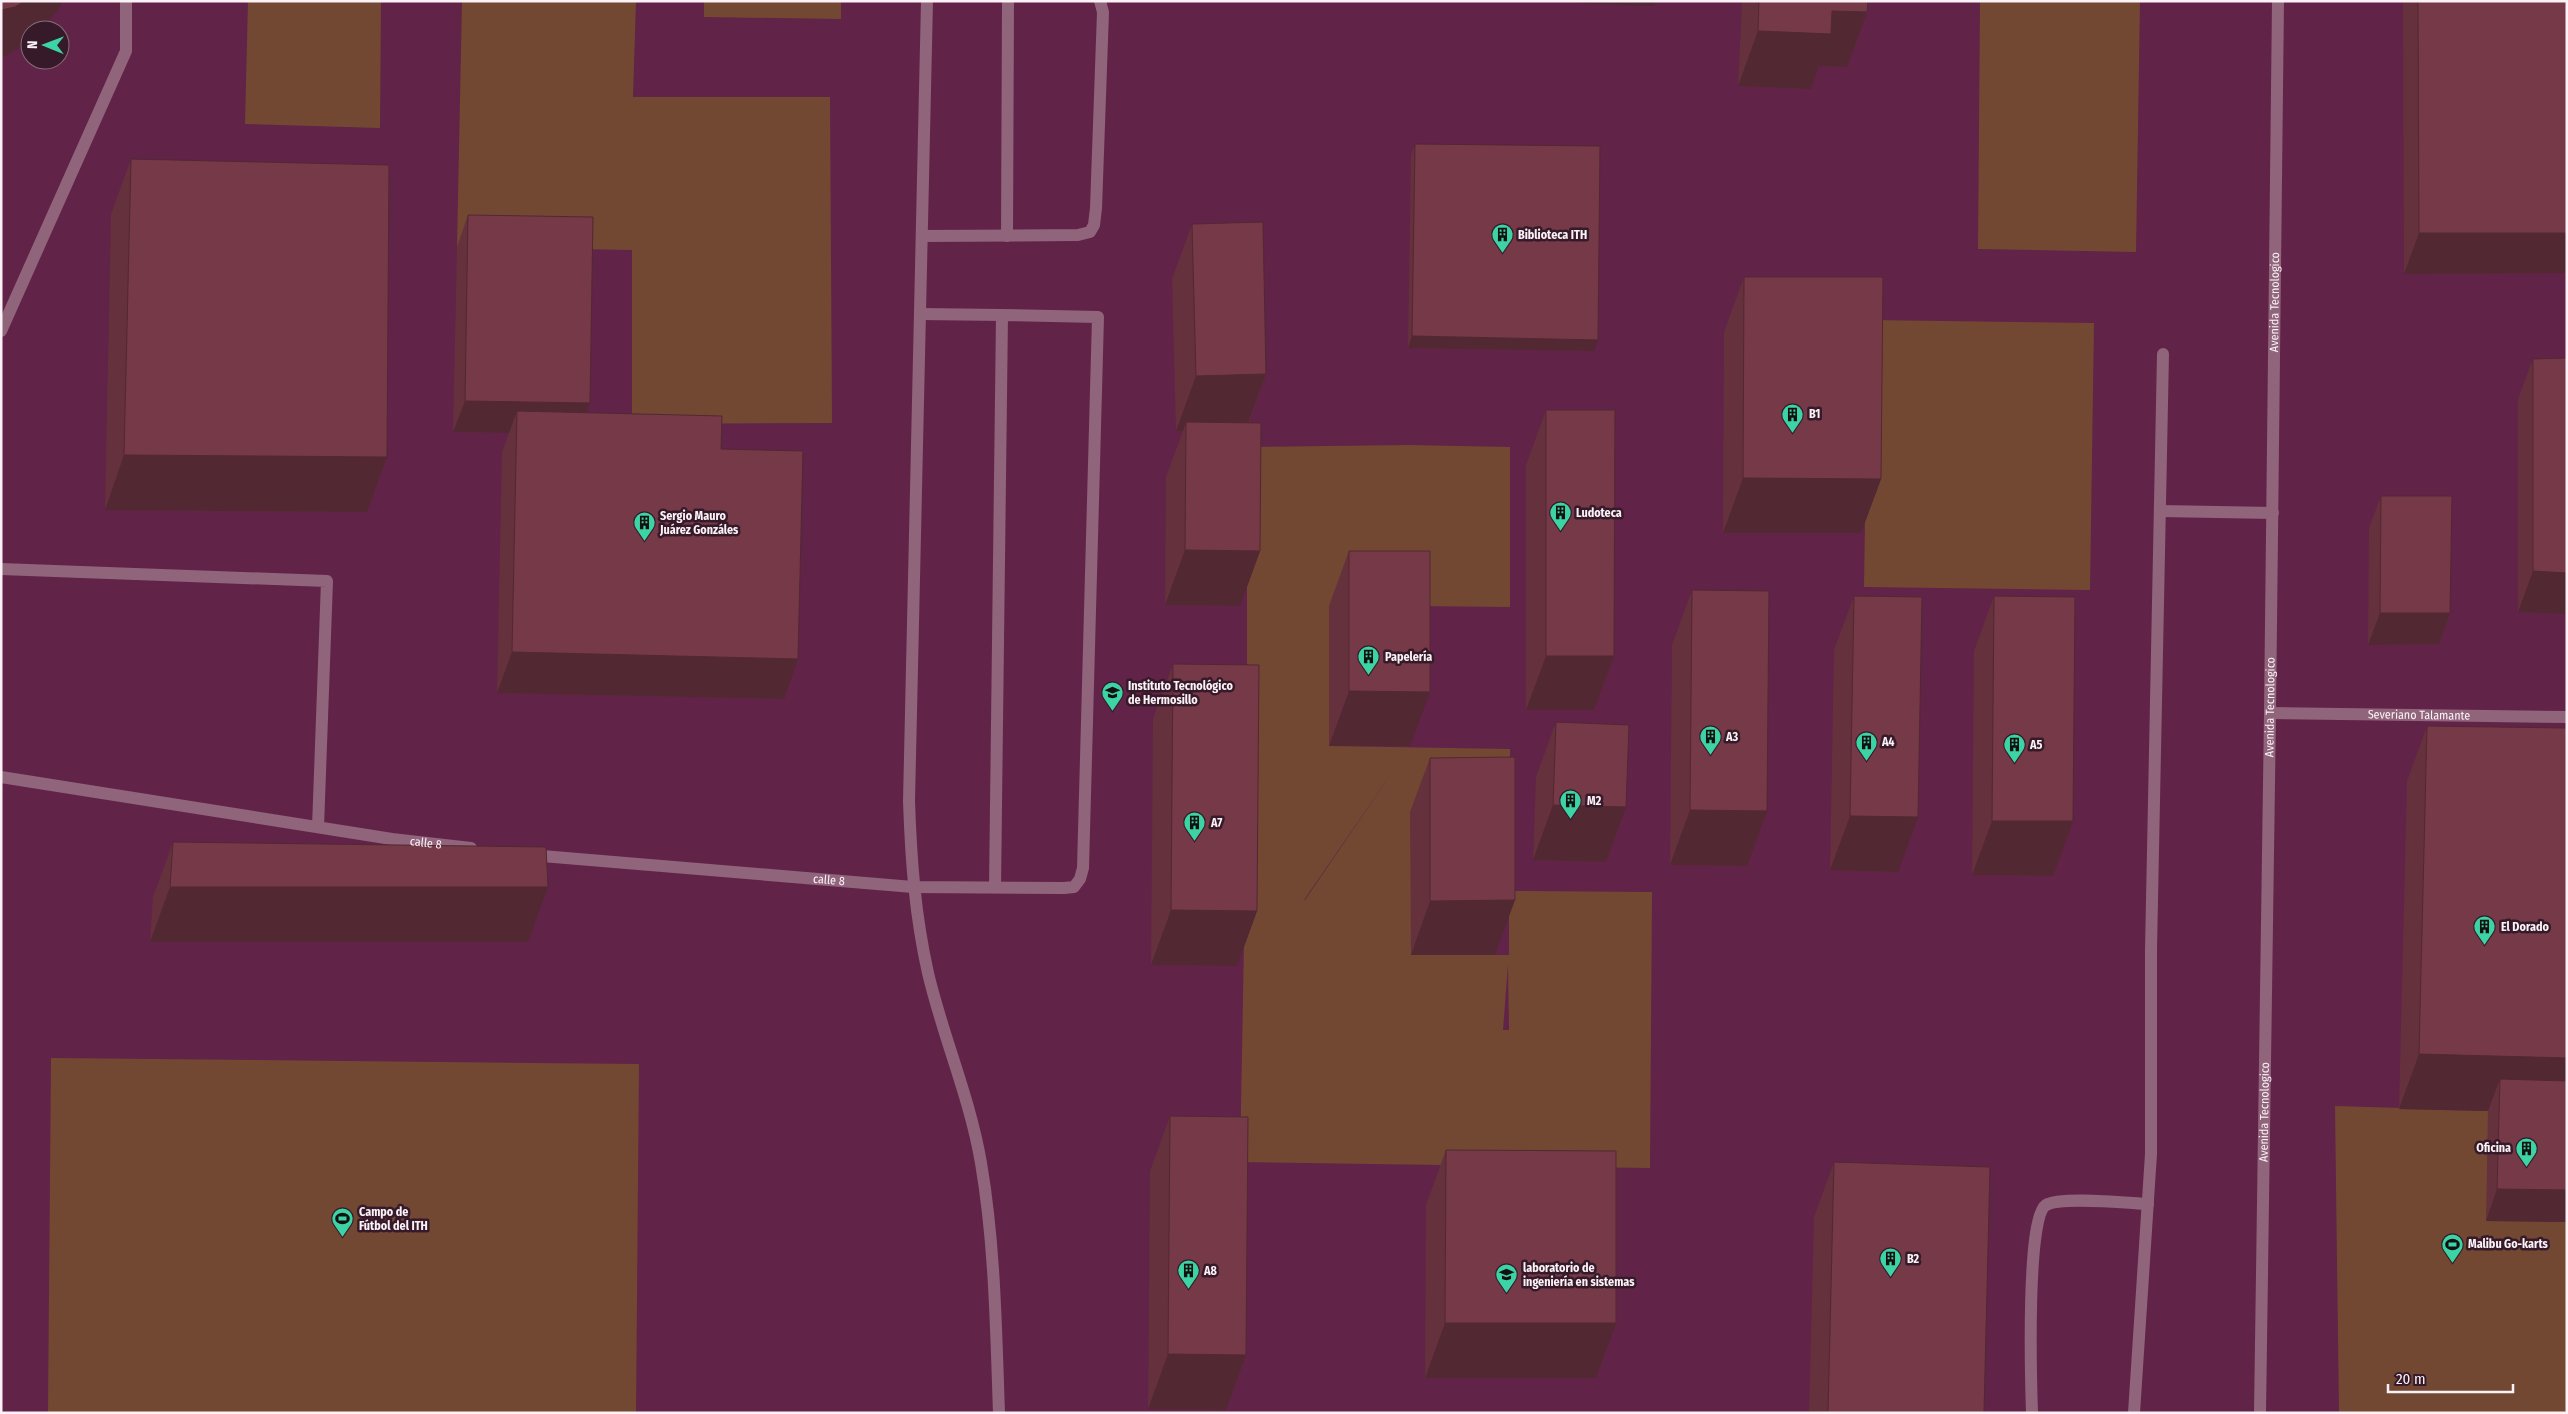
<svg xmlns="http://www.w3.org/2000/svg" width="2568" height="1414" viewBox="0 0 2568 1414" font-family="'Fira Sans Condensed',sans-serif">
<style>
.green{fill:#724833;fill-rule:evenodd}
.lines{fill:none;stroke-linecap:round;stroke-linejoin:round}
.minor{stroke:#90647b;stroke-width:12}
.wall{fill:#65313d}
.shaded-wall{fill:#522832}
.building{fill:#753947;stroke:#522832}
.labels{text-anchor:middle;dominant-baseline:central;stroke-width:5;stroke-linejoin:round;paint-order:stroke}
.poi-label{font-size:12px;font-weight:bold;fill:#faf2f6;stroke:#361a29;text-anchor:start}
.street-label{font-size:12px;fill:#faf2f6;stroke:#361a29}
</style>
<rect width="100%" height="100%" fill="#622348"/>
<!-- green -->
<path class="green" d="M 248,1 L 381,1 L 380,128 L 245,124 Z
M 462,1 L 636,1 L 633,97 L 830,97 L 832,423 L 632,424 L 632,250 L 457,247 Z
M 704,1 L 841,1 L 841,19 L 704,17 Z
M 1980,1 L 2140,1 L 2136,252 L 1978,249 Z
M 1868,320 L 2094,323 L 2090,590 L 1864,587 Z
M 1408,445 L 1510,447 L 1510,607 L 1410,606 L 1329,746 L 1510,749 L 1510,776 L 1411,955 L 1509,955 L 1509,891 L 1652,892 L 1650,1168 L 1240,1162 L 1247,776 L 1247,447 ZM 1398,764 L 1305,900 L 1304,900 ZM 1508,964 L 1509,1030 L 1503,1030 Z
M 51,1058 L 639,1064 L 636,1413 L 48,1413 Z
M 2335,1106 L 2567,1113 L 2567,1413 L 2339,1413 Z"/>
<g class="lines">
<!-- minor -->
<g class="minor">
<path d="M 927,1 L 909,801 C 911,860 915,915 928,973 C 943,1037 970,1098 981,1163 C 995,1245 996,1330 999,1413"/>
<path d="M 922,236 L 1078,235 L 1090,232 L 1094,225 L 1096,208 L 1103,12 L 1100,1"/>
<path d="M 1007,236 L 1008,1"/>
<path d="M 921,314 L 1002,315"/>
<path d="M 1,331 L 126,51 L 126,1"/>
<path d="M 2161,511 L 2273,513"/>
<path d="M 1,569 L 327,581 L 318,827"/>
<path id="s1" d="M 2270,713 L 2567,717"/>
<path id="s2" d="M 1,777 L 392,839 L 471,848"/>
<path id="s3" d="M 530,855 L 913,887 L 1064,888 L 1074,887 L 1080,879 L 1083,868 L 1098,317 L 1002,315 L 995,887"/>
<path d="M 2032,1413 C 2031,1383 2026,1217 2046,1205 C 2061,1196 2127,1203 2148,1204"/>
<path d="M 2134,1413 L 2151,1154 L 2151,950 L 2163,354"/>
<path id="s4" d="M 2260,1413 L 2270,713 L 2278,1"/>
</g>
</g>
<!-- wall -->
<path class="wall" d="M 1742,1 L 1868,1 L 1867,12 L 1847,67 L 1819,66 L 1811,89 L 1738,86 Z
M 2403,1 L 2567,1 L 2567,273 L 2404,274 Z
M 1415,144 L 1594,351 L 1408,348 L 1411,155 Z
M 131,159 L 387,457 L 367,512 L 105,510 L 111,214 Z
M 468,215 L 587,413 L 721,449 L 784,699 L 497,693 L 502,452 L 509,433 L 453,432 L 457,247 Z
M 1192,224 L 1266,374 L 1249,423 L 1260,551 L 1240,606 L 1165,605 L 1166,477 L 1183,431 L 1176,431 L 1172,279 Z
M 1744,277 L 1881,479 L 1861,533 L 1723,533 L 1724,332 Z
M 2567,358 L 2567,614 L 2518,612 L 2518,399 L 2533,359 Z
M 1546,410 L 1614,656 L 1594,710 L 1526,710 L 1526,465 Z
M 2381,496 L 2450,613 L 2439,644 L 2368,645 L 2369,528 Z
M 1349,551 L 1410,746 L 1329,746 L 1329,606 Z
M 1692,590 L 1767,811 L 1747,866 L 1670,865 L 1672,645 Z
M 1854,596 L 1898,872 L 1830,870 L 1834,650 Z
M 1994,596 L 2073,821 L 2053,876 L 1972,875 L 1974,651 Z
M 1173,664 L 1257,911 L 1237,966 L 1151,965 L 1153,719 Z
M 1556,722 L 1626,807 L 1606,862 L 1533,860 L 1536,777 Z
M 2427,726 L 2567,1222 L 2486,1221 L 2488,1111 L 2399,1109 L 2407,781 Z
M 1430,758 L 1495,955 L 1411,955 L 1410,812 Z
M 173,842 L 548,887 L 528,942 L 150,942 L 153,897 Z
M 1170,1116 L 1246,1355 L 1226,1410 L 1148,1409 L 1150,1171 Z
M 1446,1150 L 1596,1378 L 1425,1378 L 1426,1205 Z
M 1834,1162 L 1984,1413 L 1809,1413 L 1814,1217 Z"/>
<!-- shaded-wall -->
<path class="shaded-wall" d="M 25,1 L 62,1 L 59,9 L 41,30 L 30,30 L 30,42 L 1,58 L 1,10 Z
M 1575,1 L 1656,1 L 1654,6 L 1574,3 Z
M 1832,11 L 1867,12 L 1847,67 L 1819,66 L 1811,89 L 1738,86 L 1758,31 Z
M 2419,233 L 2567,233 L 2567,273 L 2404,274 Z
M 1412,336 L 1598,340 L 1594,351 L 1408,348 Z
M 1266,374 L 1246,429 L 1186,422 L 1183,431 L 1176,431 L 1196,376 Z
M 465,401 L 590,403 L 579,435 L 517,411 L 509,433 L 453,432 Z
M 124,455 L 387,457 L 367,512 L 105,510 Z
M 1743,478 L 1881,479 L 1861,533 L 1723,533 Z
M 1185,550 L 1260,551 L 1240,606 L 1165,605 Z
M 2533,571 L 2567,573 L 2567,614 L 2518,612 Z
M 2380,613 L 2450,613 L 2439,644 L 2368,645 Z
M 512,652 L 798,659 L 784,699 L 497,693 Z
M 1546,656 L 1614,656 L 1594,710 L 1526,710 Z
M 1349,691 L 1430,692 L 1410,746 L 1329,746 Z
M 1553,805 L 1626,807 L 1606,862 L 1533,860 Z
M 1690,810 L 1767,811 L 1747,866 L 1670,865 Z
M 1850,816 L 1918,817 L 1898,872 L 1830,870 Z
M 1992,821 L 2073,821 L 2053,876 L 1972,875 Z
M 170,887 L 548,887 L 528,942 L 150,942 Z
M 1515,900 L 1495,955 L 1411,955 L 1430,901 Z
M 1171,910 L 1257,911 L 1237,966 L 1151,965 Z
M 2419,1054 L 2567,1058 L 2567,1113 L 2500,1079 L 2488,1111 L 2399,1109 Z
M 2497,1189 L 2567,1190 L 2567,1222 L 2486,1221 Z
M 1445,1323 L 1616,1323 L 1596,1378 L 1425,1378 Z
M 1168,1354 L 1246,1355 L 1226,1410 L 1148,1409 Z"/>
<!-- building -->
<path class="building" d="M 1,1 L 25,1 L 15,7 L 1,10 Z
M 1759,1 L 1868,1 L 1867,12 L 1832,11 L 1831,34 L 1758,31 Z
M 2418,1 L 2567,1 L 2567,233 L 2419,233 Z
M 1415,144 L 1600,146 L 1598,340 L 1412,336 Z
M 131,159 L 389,165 L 387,457 L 124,455 Z
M 468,215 L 593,217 L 590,403 L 465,401 Z
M 1263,222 L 1266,374 L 1196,376 L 1192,224 Z
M 1744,277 L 1883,277 L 1881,479 L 1743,478 Z
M 2567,358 L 2567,573 L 2533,571 L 2533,359 Z
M 1546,410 L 1615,410 L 1614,656 L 1546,656 Z
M 517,411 L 722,416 L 721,449 L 803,451 L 798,659 L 512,652 Z
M 1186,422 L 1261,423 L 1260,551 L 1185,550 Z
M 2381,496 L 2452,496 L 2450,613 L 2380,613 Z
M 1349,551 L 1430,551 L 1430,692 L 1349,691 Z
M 1692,590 L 1769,591 L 1767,811 L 1690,810 Z
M 1854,596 L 1922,597 L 1918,817 L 1850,816 Z
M 1994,596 L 2075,597 L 2073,821 L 1992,821 Z
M 1173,664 L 1259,665 L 1257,911 L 1171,910 Z
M 1556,722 L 1629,725 L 1626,807 L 1553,805 Z
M 2427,726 L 2567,728 L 2567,1058 L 2419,1054 Z
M 1515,757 L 1515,900 L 1430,901 L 1430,758 Z
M 173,842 L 546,847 L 548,887 L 170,887 Z
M 2500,1079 L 2567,1081 L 2567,1190 L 2497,1189 Z
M 1170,1116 L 1248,1117 L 1246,1355 L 1168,1354 Z
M 1446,1150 L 1616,1151 L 1616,1323 L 1445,1323 Z
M 1834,1162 L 1990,1167 L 1984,1413 L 1828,1413 Z"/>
<!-- icons -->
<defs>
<symbol id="building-pin" viewBox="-11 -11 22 30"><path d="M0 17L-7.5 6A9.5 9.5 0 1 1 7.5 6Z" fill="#3cd4a4" stroke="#361a29"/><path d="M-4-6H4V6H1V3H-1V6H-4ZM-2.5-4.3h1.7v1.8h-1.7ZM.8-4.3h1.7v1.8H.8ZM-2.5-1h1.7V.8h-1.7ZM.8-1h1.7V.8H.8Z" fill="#111"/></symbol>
<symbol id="university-pin" viewBox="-11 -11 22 30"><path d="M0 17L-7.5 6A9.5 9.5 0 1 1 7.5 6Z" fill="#3cd4a4" stroke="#361a29"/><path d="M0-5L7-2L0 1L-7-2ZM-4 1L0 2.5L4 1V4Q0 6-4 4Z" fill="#111"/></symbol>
<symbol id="stadium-pin" viewBox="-11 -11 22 30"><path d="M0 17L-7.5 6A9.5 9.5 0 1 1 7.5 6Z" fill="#3cd4a4" stroke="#361a29"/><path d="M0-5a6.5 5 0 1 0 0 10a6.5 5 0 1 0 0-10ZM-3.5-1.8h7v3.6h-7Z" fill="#111"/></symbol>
<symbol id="school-pin" viewBox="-11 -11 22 30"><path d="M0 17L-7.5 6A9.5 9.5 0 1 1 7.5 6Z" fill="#3cd4a4" stroke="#361a29"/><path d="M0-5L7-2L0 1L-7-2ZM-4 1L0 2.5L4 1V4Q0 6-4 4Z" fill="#111"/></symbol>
</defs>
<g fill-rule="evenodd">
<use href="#building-pin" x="1490" y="222" width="25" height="34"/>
<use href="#building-pin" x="1780" y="402" width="25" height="34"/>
<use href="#building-pin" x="1548" y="500" width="25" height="34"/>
<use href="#building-pin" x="632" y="510" width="25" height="34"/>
<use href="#building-pin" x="1356" y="644" width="25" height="34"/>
<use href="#university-pin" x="1100" y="680" width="25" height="34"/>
<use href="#building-pin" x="1698" y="724" width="25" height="34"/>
<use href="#building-pin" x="1854" y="730" width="25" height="34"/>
<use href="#building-pin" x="2002" y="732" width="25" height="34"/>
<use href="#building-pin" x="1558" y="788" width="25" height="34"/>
<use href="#building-pin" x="1182" y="810" width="25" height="34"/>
<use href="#building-pin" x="2472" y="914" width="25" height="34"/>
<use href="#building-pin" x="2514" y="1136" width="25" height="34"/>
<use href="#stadium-pin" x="330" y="1206" width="25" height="34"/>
<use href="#stadium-pin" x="2440" y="1232" width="25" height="34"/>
<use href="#building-pin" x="1878" y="1246" width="25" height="34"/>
<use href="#building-pin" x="1176" y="1258" width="25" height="34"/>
<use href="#school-pin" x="1494" y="1262" width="25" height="34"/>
</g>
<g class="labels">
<!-- poi labels -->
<g class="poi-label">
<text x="1518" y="235">Biblioteca ITH</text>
<text x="1809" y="414">B1</text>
<text x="1576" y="513">Ludoteca</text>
<text x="660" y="516">Sergio Mauro<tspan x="660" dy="14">Juárez Gonzáles</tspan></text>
<text x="1385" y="657">Papelería</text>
<text x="1128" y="686">Instituto Tecnológico<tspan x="1128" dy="14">de Hermosillo</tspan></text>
<text x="1726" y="737">A3</text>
<text x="1882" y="742">A4</text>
<text x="2030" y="745">A5</text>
<text x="1587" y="801">M2</text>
<text x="1211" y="823">A7</text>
<text x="2501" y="927">El Dorado</text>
<text x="2511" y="1148" text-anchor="end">Oficina</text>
<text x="359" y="1212">Campo de<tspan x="359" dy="14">Fútbol del ITH</tspan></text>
<text x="2468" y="1244">Malibu Go-karts</text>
<text x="1907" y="1259">B2</text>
<text x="1523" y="1268">laboratorio de<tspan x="1523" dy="14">ingeniería en sistemas</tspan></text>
<text x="1204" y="1271">A8</text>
</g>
<!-- street labels -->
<g class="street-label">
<text stroke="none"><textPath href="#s4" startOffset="1111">Avenida Tecnologico</textPath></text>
<text stroke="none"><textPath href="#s4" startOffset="706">Avenida Tecnologico</textPath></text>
<text stroke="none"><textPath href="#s1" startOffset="149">Severiano Talamante</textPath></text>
<text stroke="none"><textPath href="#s2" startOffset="430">calle 8</textPath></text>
<text stroke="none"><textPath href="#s3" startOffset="300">calle 8</textPath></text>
<text stroke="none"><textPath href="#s4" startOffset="301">Avenida Tecnologico</textPath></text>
</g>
</g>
<!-- border -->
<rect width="2568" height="1414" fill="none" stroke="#faf2f6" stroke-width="5"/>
<!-- north arrow -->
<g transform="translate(45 45) rotate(271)"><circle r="24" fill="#361a29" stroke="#84707b"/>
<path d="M0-4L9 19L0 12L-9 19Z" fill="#3cd4a4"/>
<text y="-8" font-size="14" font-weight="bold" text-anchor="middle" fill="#faf2f6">N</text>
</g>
<!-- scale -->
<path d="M2388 1384v8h125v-8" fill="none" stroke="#faf2f6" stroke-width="2.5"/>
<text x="2396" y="1384" font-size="15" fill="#faf2f6" stroke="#361a29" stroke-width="4" paint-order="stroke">20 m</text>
</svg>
